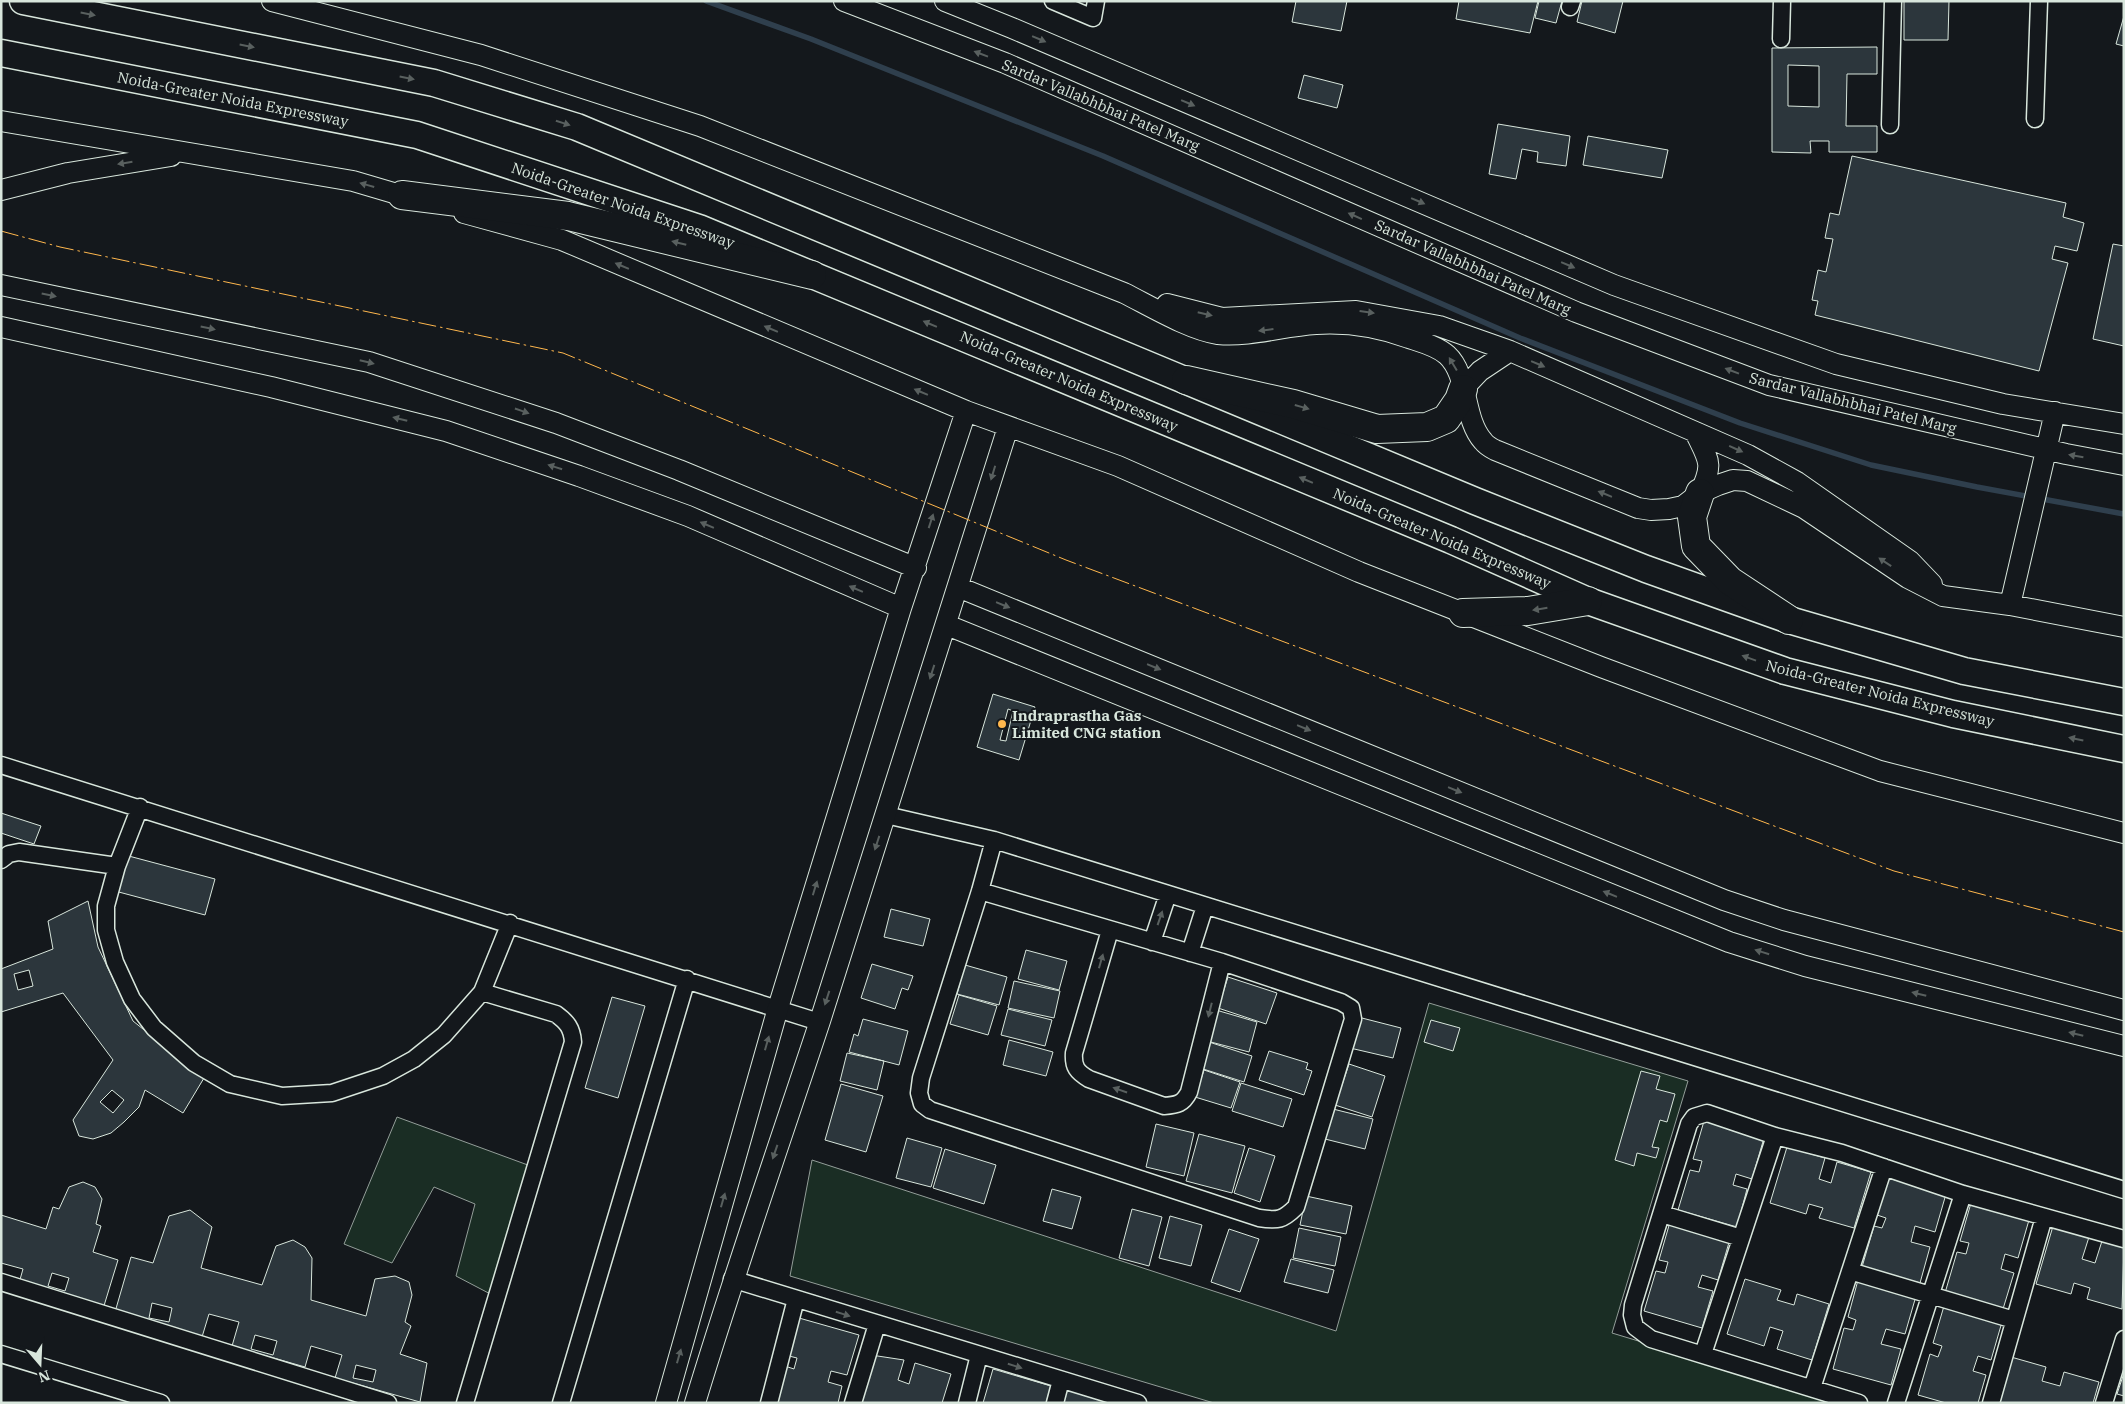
<svg xmlns="http://www.w3.org/2000/svg" width="2125" height="1404" viewBox="0 0 2125 1404" font-family="'IBM Plex Serif',serif">
<style>
.green{fill:#1a2d24;stroke:#939e99}
.lines{fill:none;stroke-linecap:round;stroke-linejoin:round}
.stream{stroke:#2f3f4d;stroke-width:5.5}
.building{fill:#2c363c;stroke:#d8e6dc;fill-rule:evenodd}
.minor-casing{stroke:#d8e6dc;stroke-width:19}
.tertiary-casing{stroke:#d8e6dc;stroke-width:22}
.trunk-casing{stroke:#d8e6dc;stroke-width:29}
.motorway-casing{stroke:#d8e6dc;stroke-width:30}
.minor{stroke:#14181c;stroke-width:16}
.tertiary{stroke:#14181c;stroke-width:20}
.trunk{stroke:#14181c;stroke-width:26}
.motorway{stroke:#14181c;stroke-width:28}
.power{stroke:#ffb74d;stroke-width:1;stroke-dasharray:18 4 2.5 4;stroke-linecap:butt}
.oneway{fill:#59605f}
.poi-dot{fill:#ffb74d;stroke:#14181c;stroke-width:2}
.labels{text-anchor:middle;dominant-baseline:central;stroke-width:4;stroke-linejoin:round;paint-order:stroke}
.street-label{font-size:15px;fill:#d8e6dc;stroke:#14181c}
.poi-label{font-size:15px;font-weight:bold;fill:#d8e6dc;stroke:#14181c;text-anchor:start}
</style>
<rect width="100%" height="100%" fill="#14181c"/>
<!-- green -->
<path class="green" d="M 1429,1003 L 1688,1081 L 1612,1333 L 1843,1403 L 1214,1403 L 790,1276 L 812,1160 L 1336,1331 Z
M 397,1117 L 536,1168 L 498,1298 L 456,1276 L 475,1204 L 434,1187 L 392,1263 L 344,1244 Z"/>
<g class="lines">
<!-- stream -->
<path class="stream" d="M 706,1 L 811,39 L 1103,156 L 1520,338 L 1740,423 L 1871,465 L 1977,487 L 2124,514"/>
</g>
<!-- building -->
<path class="building" d="M 1296,1 L 1347,1 L 1341,31 L 1292,22 Z
M 1459,1 L 1538,1 L 1530,33 L 1456,19 Z
M 1539,1 L 1562,1 L 1556,23 L 1535,18 Z
M 1582,1 L 1623,1 L 1615,33 L 1577,22 Z
M 1904,1 L 1949,1 L 1948,40 L 1904,40 Z
M 2124,16 L 2124,46 L 2116,44 Z
M 1877,47 L 1877,74 L 1847,74 L 1846,126 L 1877,126 L 1877,152 L 1829,152 L 1829,141 L 1810,141 L 1811,153 L 1772,152 L 1772,48 ZM 1788,65 L 1819,66 L 1819,107 L 1788,106 Z
M 1304,75 L 1343,85 L 1337,108 L 1298,98 Z
M 1498,124 L 1570,136 L 1566,166 L 1537,162 L 1538,152 L 1522,149 L 1516,179 L 1489,174 Z
M 1588,136 L 1668,150 L 1662,178 L 1583,165 Z
M 1852,156 L 2066,203 L 2063,217 L 2084,223 L 2077,251 L 2055,246 L 2052,259 L 2068,263 L 2039,371 L 1815,315 L 1818,301 L 1812,300 L 1818,270 L 1826,272 L 1833,239 L 1825,238 L 1830,213 L 1839,215 Z
M 2113,244 L 2124,246 L 2124,346 L 2093,339 Z
M 993,694 L 1035,707 L 1019,760 L 977,747 ZM 1008,709 L 1013,711 L 1006,741 L 1000,740 Z
M 1,813 L 41,826 L 34,844 L 1,833 Z
M 125,855 L 215,879 L 205,915 L 115,891 Z
M 88,901 L 98,947 L 133,1021 L 204,1078 L 183,1113 L 145,1090 L 139,1107 L 124,1122 L 111,1133 L 93,1139 L 79,1136 L 73,1120 L 113,1060 L 63,993 L 1,1012 L 1,969 L 53,949 L 48,921 ZM 29,970 L 33,986 L 18,990 L 14,974 ZM 112,1090 L 124,1100 L 113,1113 L 100,1102 Z
M 891,909 L 930,919 L 923,946 L 884,937 Z
M 1026,950 L 1067,961 L 1059,990 L 1018,979 Z
M 872,964 L 913,976 L 908,990 L 902,988 L 895,1009 L 861,998 Z
M 965,965 L 1007,977 L 999,1005 L 957,994 Z
M 1228,977 L 1277,993 L 1266,1024 L 1218,1008 Z
M 1014,981 L 1060,991 L 1054,1018 L 1008,1008 Z
M 959,995 L 997,1006 L 988,1035 L 950,1024 Z
M 612,997 L 645,1006 L 618,1098 L 585,1088 Z
M 1008,1009 L 1052,1020 L 1045,1046 L 1001,1035 Z
M 1216,1010 L 1257,1022 L 1249,1052 L 1207,1041 Z
M 1358,1017 L 1401,1028 L 1393,1058 L 1350,1048 Z
M 863,1019 L 908,1031 L 899,1065 L 849,1052 L 854,1034 L 858,1036 Z
M 1431,1020 L 1460,1028 L 1453,1051 L 1424,1042 Z
M 1009,1040 L 1053,1052 L 1046,1076 L 1003,1065 Z
M 1209,1042 L 1252,1056 L 1244,1082 L 1200,1068 Z
M 1269,1051 L 1308,1063 L 1306,1069 L 1312,1071 L 1304,1095 L 1259,1080 Z
M 847,1053 L 884,1061 L 877,1090 L 840,1081 Z
M 1349,1064 L 1385,1076 L 1372,1117 L 1335,1105 Z
M 1204,1070 L 1240,1082 L 1231,1108 L 1195,1097 Z
M 1641,1071 L 1660,1076 L 1656,1089 L 1675,1094 L 1667,1122 L 1660,1120 L 1652,1147 L 1659,1148 L 1656,1158 L 1637,1153 L 1634,1166 L 1615,1160 Z
M 1241,1083 L 1292,1099 L 1283,1127 L 1232,1111 Z
M 841,1084 L 883,1096 L 866,1152 L 825,1140 Z
M 1333,1109 L 1373,1119 L 1365,1149 L 1325,1139 Z
M 1704,1121 L 1764,1138 L 1752,1179 L 1736,1174 L 1733,1185 L 1747,1189 L 1737,1227 L 1678,1210 L 1690,1170 L 1699,1172 L 1702,1161 L 1693,1159 Z
M 1156,1124 L 1194,1133 L 1184,1176 L 1146,1167 Z
M 1199,1134 L 1245,1146 L 1232,1193 L 1186,1181 Z
M 907,1138 L 942,1148 L 931,1187 L 896,1178 Z
M 1787,1147 L 1825,1158 L 1819,1179 L 1831,1183 L 1837,1162 L 1871,1172 L 1854,1228 L 1819,1218 L 1823,1208 L 1809,1204 L 1806,1214 L 1770,1203 Z
M 1249,1148 L 1275,1156 L 1260,1202 L 1234,1193 Z
M 945,1149 L 996,1165 L 984,1204 L 933,1188 Z
M 1888,1178 L 1946,1194 L 1935,1232 L 1915,1226 L 1911,1242 L 1930,1247 L 1920,1283 L 1862,1267 L 1874,1226 L 1882,1228 L 1886,1218 L 1877,1215 Z
M 83,1182 L 95,1187 L 102,1199 L 96,1224 L 101,1226 L 93,1252 L 118,1260 L 103,1309 L 19,1283 L 23,1269 L 1,1263 L 1,1215 L 46,1229 L 53,1207 L 59,1209 L 69,1187 ZM 52,1273 L 69,1278 L 65,1291 L 48,1286 Z
M 1052,1189 L 1081,1197 L 1072,1229 L 1043,1221 Z
M 1306,1196 L 1352,1206 L 1346,1234 L 1300,1225 Z
M 1971,1203 L 2029,1220 L 2018,1258 L 2005,1254 L 2001,1269 L 2014,1273 L 2003,1309 L 1945,1293 L 1957,1252 L 1966,1254 L 1969,1243 L 1960,1241 Z
M 1132,1209 L 1162,1217 L 1149,1266 L 1119,1258 Z
M 190,1210 L 212,1227 L 201,1268 L 262,1285 L 276,1246 L 293,1240 L 305,1247 L 312,1258 L 311,1300 L 366,1316 L 375,1279 L 395,1276 L 409,1282 L 412,1295 L 405,1322 L 411,1326 L 400,1354 L 427,1363 L 420,1402 L 335,1378 L 342,1355 L 311,1346 L 305,1367 L 232,1346 L 239,1322 L 209,1314 L 202,1337 L 115,1312 L 131,1257 L 153,1263 L 169,1216 ZM 152,1303 L 172,1308 L 169,1322 L 149,1318 ZM 255,1335 L 277,1341 L 273,1355 L 251,1349 ZM 356,1365 L 376,1370 L 373,1382 L 353,1378 Z
M 1170,1216 L 1202,1225 L 1191,1266 L 1159,1258 Z
M 1670,1222 L 1730,1239 L 1718,1280 L 1702,1275 L 1698,1287 L 1713,1291 L 1702,1328 L 1644,1311 L 1656,1271 L 1665,1273 L 1668,1262 L 1659,1260 Z
M 2053,1226 L 2089,1237 L 2082,1259 L 2095,1263 L 2102,1241 L 2124,1247 L 2122,1309 L 2087,1299 L 2090,1288 L 2074,1283 L 2071,1294 L 2036,1284 Z
M 1299,1228 L 1341,1237 L 1335,1266 L 1293,1258 Z
M 1229,1229 L 1259,1239 L 1240,1292 L 1211,1282 Z
M 1291,1259 L 1334,1270 L 1328,1293 L 1284,1282 Z
M 1745,1279 L 1781,1290 L 1777,1300 L 1794,1305 L 1797,1294 L 1829,1304 L 1812,1360 L 1777,1349 L 1783,1331 L 1770,1327 L 1764,1346 L 1727,1334 Z
M 1858,1280 L 1916,1296 L 1905,1334 L 1886,1329 L 1881,1344 L 1901,1349 L 1891,1385 L 1833,1369 L 1844,1328 L 1853,1330 L 1856,1320 L 1848,1317 Z
M 1944,1306 L 2002,1322 L 1991,1360 L 1978,1356 L 1973,1371 L 1986,1375 L 1978,1403 L 1946,1403 L 1918,1395 L 1930,1354 L 1938,1357 L 1942,1346 L 1933,1343 Z
M 799,1318 L 859,1335 L 847,1375 L 831,1371 L 828,1382 L 842,1386 L 838,1403 L 775,1403 L 785,1366 L 794,1369 L 797,1358 L 789,1356 Z
M 871,1355 L 904,1360 L 898,1380 L 909,1384 L 915,1363 L 951,1374 L 942,1403 L 858,1403 Z
M 2011,1357 L 2046,1367 L 2042,1381 L 2060,1386 L 2064,1372 L 2099,1382 L 2093,1403 L 1998,1403 Z
M 993,1369 L 1051,1386 L 1046,1403 L 983,1403 Z
M 2124,1373 L 2124,1396 L 2117,1394 Z
M 1067,1389 L 1115,1403 L 1063,1403 Z"/>
<g class="lines">
<defs>
<path id="minor" d="M 1053,1 L 1093,18 L 1096,1
M 1570,7 L 1572,1
M 1781,39 L 1782,1
M 2035,119 L 2039,1
M 1890,125 L 1893,1
M 1,765 L 819,1022
M 140,807 L 117,866 L 106,906 L 106,930 L 115,962 L 132,999 L 154,1028 L 194,1063 L 230,1084 L 282,1096 L 332,1093 L 383,1076 L 414,1059 L 444,1035 L 482,992 L 510,923
M 886,815 L 994,840 L 2124,1190
M 1,860 L 9,854 L 19,852 L 117,866
M 980,891 L 1222,962 L 1341,1002 L 1351,1008 L 1353,1019 L 1296,1207 C 1283,1220 1278,1221 1259,1218 L 930,1110 L 922,1104 L 919,1093 L 921,1078 L 980,891 L 994,840
M 1110,930 L 1074,1053 C 1073,1067 1077,1072 1089,1079 L 1164,1106 C 1177,1105 1183,1104 1189,1092 L 1222,962
M 1152,942 L 1168,894
M 1190,953 L 1205,906
M 1662,1214 L 1741,1238
M 1850,1271 L 2014,1320
M 732,1279 L 1138,1403
M 1,1282 L 388,1403
M 1,1354 L 161,1403
M 1703,1354 L 1775,1136
M 1812,1388 L 1884,1167
M 465,1403 L 573,1042 C 572,1028 567,1022 556,1014 L 482,992
M 561,1403 L 687,979
M 769,1403 L 796,1299
M 853,1403 L 877,1324
M 967,1403 L 979,1355
M 1055,1403 L 1061,1380
M 1859,1403 L 1651,1339 L 1635,1327 L 1632,1315 L 1633,1305 L 1689,1124 L 1694,1117 L 1707,1113 L 1775,1136 L 1842,1153 L 1963,1194 L 2124,1239
M 1896,1403 L 1963,1194
M 1991,1403 L 2044,1217
M 2104,1403 L 2124,1339"/>
<path id="tertiary" d="M 272,1 L 481,55 L 700,126 L 1124,293 C 1150,306 1190,330 1218,334 C 1250,337 1283,326 1316,324 C 1347,322 1379,327 1409,338 C 1421,342 1437,346 1447,355 C 1469,375 1463,419 1483,441 C 1486,445 1491,448 1495,450 L 1638,508 L 1651,510 L 1669,509 L 1683,506 L 1700,493 L 1718,485 L 1733,480 L 1747,481 L 1804,508 L 1908,578 L 1943,596 L 2010,605 L 2124,627
M 844,1 L 1005,63 L 1576,312 L 1769,385 L 2066,454 L 2124,465
M 945,1 L 1012,28 L 1614,285 L 1836,364 L 2003,404 L 2124,424
M 1,121 L 353,181 L 414,199
M 1,190 L 68,173 L 171,156
M 464,213 L 562,240 L 966,411 L 1118,466 L 1359,572 L 1601,667 L 1880,771 L 2124,833
M 1,285 L 369,362 L 556,423 L 679,470 L 916,568
M 1167,304 L 1222,318 L 1356,311 L 1439,326 L 1510,351 L 1748,455 L 1797,482 L 1910,561 L 1932,584
M 1,327 L 271,387 L 446,431 L 579,476 L 688,516 L 901,608
M 1463,389 L 1480,371 L 1510,351
M 1695,432 C 1709,461 1714,463 1700,493
M 958,587 L 1724,900 L 1784,920 L 2124,1010
M 2010,605 L 2055,412
M 947,625 L 1729,942 L 1805,966 L 2124,1046
M 666,1403 L 778,1008 L 901,608 L 966,411
M 695,1403 C 734,1274 778,1148 820,1021 C 884,823 946,625 1008,427"/>
<path id="trunk" d="M 23,1 L 434,83 L 577,127 L 1475,501 L 1646,569 L 1789,620 L 1964,671 L 2124,702
M 1,53 L 417,135 L 699,228 L 1451,540 L 1588,601 L 1785,671 L 1953,714 L 2124,749"/>
<path id="motorway" d="M 402,195 L 568,216 L 812,275
M 1186,380 L 1293,404 L 1377,429 L 1427,427 L 1446,419 L 1459,400 L 1463,389
M 1700,493 L 1692,517 L 1696,546 L 1730,581 L 1789,620
M 1463,613 L 1528,611 L 1588,601"/>
</defs>
<!-- minor casing -->
<use href="#minor" class="minor-casing"/>
<!-- tertiary casing -->
<use href="#tertiary" class="tertiary-casing"/>
<!-- trunk casing -->
<use href="#trunk" class="trunk-casing"/>
<!-- motorway casing -->
<use href="#motorway" class="motorway-casing"/>
<!-- minor -->
<use href="#minor" class="minor"/>
<!-- tertiary -->
<use href="#tertiary" class="tertiary"/>
<!-- trunk -->
<use href="#trunk" class="trunk"/>
<!-- motorway -->
<use href="#motorway" class="motorway"/>
<!-- power -->
<path class="power" d="M 1,231 L 60,247 L 563,353 L 1066,560 L 1894,871 L 2124,932"/>
</g>
<!-- one-way arrows -->
<defs><path id="oneway-solid" d="M-6-.8H1V-3.2L6.5 0L1 3.2V.8H-6Z" transform="scale(1.25)"/></defs>
<g class="oneway">
<use href="#oneway-solid" transform="translate(88 14) rotate(11)"/>
<use href="#oneway-solid" transform="translate(1039 39) rotate(23)"/>
<use href="#oneway-solid" transform="translate(247 46) rotate(11)"/>
<use href="#oneway-solid" transform="translate(981 54) rotate(-159)"/>
<use href="#oneway-solid" transform="translate(407 78) rotate(11)"/>
<use href="#oneway-solid" transform="translate(1188 103) rotate(23)"/>
<use href="#oneway-solid" transform="translate(563 123) rotate(18)"/>
<use href="#oneway-solid" transform="translate(125 163) rotate(171)"/>
<use href="#oneway-solid" transform="translate(367 185) rotate(-164)"/>
<use href="#oneway-solid" transform="translate(1418 201) rotate(23)"/>
<use href="#oneway-solid" transform="translate(1355 216) rotate(-156)"/>
<use href="#oneway-solid" transform="translate(679 243) rotate(-166)"/>
<use href="#oneway-solid" transform="translate(1568 265) rotate(23)"/>
<use href="#oneway-solid" transform="translate(622 266) rotate(-157)"/>
<use href="#oneway-solid" transform="translate(49 295) rotate(12)"/>
<use href="#oneway-solid" transform="translate(1367 312) rotate(8)"/>
<use href="#oneway-solid" transform="translate(1205 314) rotate(13)"/>
<use href="#oneway-solid" transform="translate(930 324) rotate(-157)"/>
<use href="#oneway-solid" transform="translate(208 328) rotate(12)"/>
<use href="#oneway-solid" transform="translate(771 329) rotate(-157)"/>
<use href="#oneway-solid" transform="translate(1266 330) rotate(173)"/>
<use href="#oneway-solid" transform="translate(367 362) rotate(14)"/>
<use href="#oneway-solid" transform="translate(1453 364) rotate(-121)"/>
<use href="#oneway-solid" transform="translate(1538 364) rotate(23)"/>
<use href="#oneway-solid" transform="translate(1732 371) rotate(-159)"/>
<use href="#oneway-solid" transform="translate(921 392) rotate(-157)"/>
<use href="#oneway-solid" transform="translate(1302 407) rotate(16)"/>
<use href="#oneway-solid" transform="translate(522 411) rotate(19)"/>
<use href="#oneway-solid" transform="translate(400 419) rotate(-166)"/>
<use href="#oneway-solid" transform="translate(1736 449) rotate(24)"/>
<use href="#oneway-solid" transform="translate(2076 456) rotate(-170)"/>
<use href="#oneway-solid" transform="translate(555 467) rotate(-162)"/>
<use href="#oneway-solid" transform="translate(993 473) rotate(107)"/>
<use href="#oneway-solid" transform="translate(1306 480) rotate(-157)"/>
<use href="#oneway-solid" transform="translate(1605 494) rotate(-158)"/>
<use href="#oneway-solid" transform="translate(931 521) rotate(-72)"/>
<use href="#oneway-solid" transform="translate(707 525) rotate(-157)"/>
<use href="#oneway-solid" transform="translate(1885 562) rotate(-146)"/>
<use href="#oneway-solid" transform="translate(856 589) rotate(-157)"/>
<use href="#oneway-solid" transform="translate(1003 605) rotate(22)"/>
<use href="#oneway-solid" transform="translate(1540 609) rotate(171)"/>
<use href="#oneway-solid" transform="translate(1749 658) rotate(-160)"/>
<use href="#oneway-solid" transform="translate(1154 667) rotate(22)"/>
<use href="#oneway-solid" transform="translate(932 672) rotate(108)"/>
<use href="#oneway-solid" transform="translate(1304 728) rotate(22)"/>
<use href="#oneway-solid" transform="translate(2076 739) rotate(-168)"/>
<use href="#oneway-solid" transform="translate(1455 790) rotate(22)"/>
<use href="#oneway-solid" transform="translate(877 843) rotate(108)"/>
<use href="#oneway-solid" transform="translate(815 888) rotate(-73)"/>
<use href="#oneway-solid" transform="translate(1610 894) rotate(-158)"/>
<use href="#oneway-solid" transform="translate(1160 918) rotate(-71)"/>
<use href="#oneway-solid" transform="translate(1762 952) rotate(-163)"/>
<use href="#oneway-solid" transform="translate(1101 961) rotate(-74)"/>
<use href="#oneway-solid" transform="translate(1919 994) rotate(-166)"/>
<use href="#oneway-solid" transform="translate(827 998) rotate(108)"/>
<use href="#oneway-solid" transform="translate(1210 1010) rotate(104)"/>
<use href="#oneway-solid" transform="translate(2076 1034) rotate(-166)"/>
<use href="#oneway-solid" transform="translate(767 1043) rotate(-74)"/>
<use href="#oneway-solid" transform="translate(1120 1090) rotate(-161)"/>
<use href="#oneway-solid" transform="translate(775 1152) rotate(109)"/>
<use href="#oneway-solid" transform="translate(723 1200) rotate(-74)"/>
<use href="#oneway-solid" transform="translate(843 1314) rotate(17)"/>
<use href="#oneway-solid" transform="translate(679 1356) rotate(-74)"/>
<use href="#oneway-solid" transform="translate(1015 1366) rotate(17)"/>
</g>
<!-- markers -->
<circle class="poi-dot" cx="1002" cy="724" r="5"/>
<g class="labels">
<!-- street labels -->
<g class="street-label">
<text transform="translate(233 99) rotate(11)">Noida-Greater Noida Expressway</text>
<text transform="translate(1101 105) rotate(23)">Sardar Vallabhbhai Patel Marg</text>
<text transform="translate(623 205) rotate(19)">Noida-Greater Noida Expressway</text>
<text transform="translate(1473 267) rotate(24)">Sardar Vallabhbhai Patel Marg</text>
<text transform="translate(1069 381) rotate(23)">Noida-Greater Noida Expressway</text>
<text transform="translate(1853 403) rotate(14)">Sardar Vallabhbhai Patel Marg</text>
<text transform="translate(1442 538) rotate(23)">Noida-Greater Noida Expressway</text>
<text transform="translate(1880 693) rotate(14)">Noida-Greater Noida Expressway</text>
</g>
<!-- poi labels -->
<g class="poi-label">
<text x="1012" y="715">Indraprastha Gas<tspan x="1012" dy="17">Limited CNG station</tspan></text>
</g>
</g>
<!-- border -->
<rect width="2125" height="1404" fill="none" stroke="#d8e6dc" stroke-width="5"/>
<!-- north arrow -->
<g transform="translate(40 1364) rotate(161)" stroke="#14181c" stroke-width="4" paint-order="stroke">
<path d="M0-4L9 19L0 12L-9 19Z" fill="#d8e6dc"/>
<text y="-8" font-size="14" font-weight="bold" text-anchor="middle" fill="#d8e6dc">N</text>
</g>
</svg>
